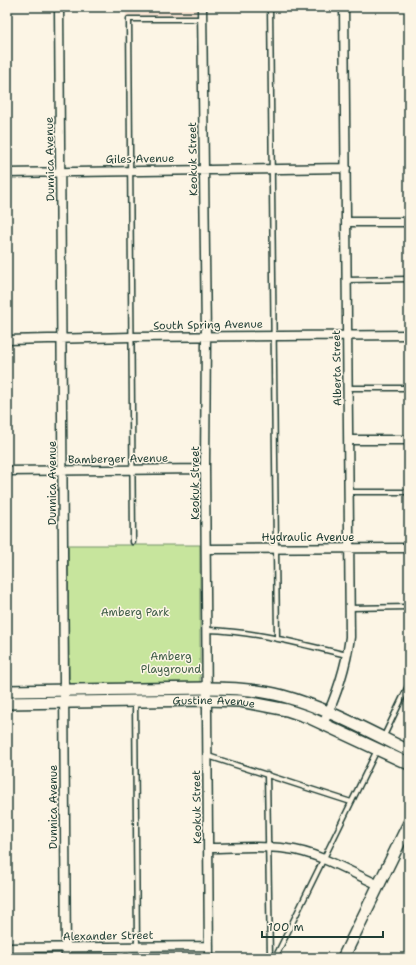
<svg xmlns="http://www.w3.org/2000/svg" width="416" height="965" viewBox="0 0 416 965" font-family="'Shantell Sans',sans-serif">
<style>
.built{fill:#fbe6d4}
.green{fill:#c7e59d;stroke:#739168}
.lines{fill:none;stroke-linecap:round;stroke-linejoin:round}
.lane-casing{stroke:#1f3d34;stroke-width:7}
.street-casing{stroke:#1f3d34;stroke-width:11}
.secondary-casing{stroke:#1f3d34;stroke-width:14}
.lane{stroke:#fcf5e5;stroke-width:4}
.street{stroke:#fcf5e5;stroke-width:8}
.secondary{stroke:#fcf5e5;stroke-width:11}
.labels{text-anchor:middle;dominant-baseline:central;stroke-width:3;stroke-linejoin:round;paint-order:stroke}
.street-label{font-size:11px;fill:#1f3d34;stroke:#fcf5e5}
.park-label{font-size:11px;fill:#415f49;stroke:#fcf5e5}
</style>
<rect width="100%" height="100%" fill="#fcf5e5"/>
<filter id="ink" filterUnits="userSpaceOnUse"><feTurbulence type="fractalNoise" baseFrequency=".025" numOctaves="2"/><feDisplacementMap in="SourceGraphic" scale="8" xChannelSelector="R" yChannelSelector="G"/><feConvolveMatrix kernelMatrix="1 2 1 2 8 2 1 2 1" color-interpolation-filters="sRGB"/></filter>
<g filter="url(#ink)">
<!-- built -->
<path class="built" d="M 126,7 L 196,7 L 196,16 L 126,17 Z"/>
<!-- green -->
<path class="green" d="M 68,545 L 200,545 L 200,682 L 199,683 L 71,684 L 69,680 Z
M 193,692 L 193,696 L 77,698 L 77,693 Z
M 222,693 L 273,697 L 315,712 L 315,714 L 221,696 Z
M 337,721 L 406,755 L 404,759 L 334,724 Z"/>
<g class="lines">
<defs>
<path id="lane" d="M 270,7 L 277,638
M 347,280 L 409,279
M 348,388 L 409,388
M 349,492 L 409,492
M 133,542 L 129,19 L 202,19
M 350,608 L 409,607
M 207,630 C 255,631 300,644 347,655
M 135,701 L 137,947
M 383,738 L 409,684
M 208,756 L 351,802
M 267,774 L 270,958
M 275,958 L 377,750"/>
<path id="street" d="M 59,7 L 66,958
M 202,7 L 206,336 L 205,467 L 209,958
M 7,173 L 346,168
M 346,222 L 409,222
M 7,340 L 131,337 L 409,335
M 349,440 L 409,440
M 7,471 L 205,469
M 206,549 L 409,548
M 323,724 C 336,697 346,667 350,637 L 344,7
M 208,848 C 235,848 262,845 288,849 C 317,852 352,873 379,885
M 7,948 L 209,946"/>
<g id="secondary">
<path d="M 7,691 L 207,688 C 232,688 258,689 283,696 C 327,708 368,731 409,751"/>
<path id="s1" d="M 7,703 L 207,700 L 240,701 L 287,710 L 308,717 L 409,764"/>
<path d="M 343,958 L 409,823"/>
</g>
</defs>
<!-- lane casing -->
<use href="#lane" class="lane-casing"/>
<!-- street casing -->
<use href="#street" class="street-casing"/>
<!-- secondary casing -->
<use href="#secondary" class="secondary-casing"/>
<!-- lane -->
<use href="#lane" class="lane"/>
<!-- street -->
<use href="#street" class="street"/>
<!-- secondary -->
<use href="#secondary" class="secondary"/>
</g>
</g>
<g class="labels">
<!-- street labels -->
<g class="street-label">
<text transform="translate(50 159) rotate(-91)">Dunnica Avenue</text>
<text transform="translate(140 159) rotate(-1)">Giles Avenue</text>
<text transform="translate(193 159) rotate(-91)">Keokuk Street</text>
<text transform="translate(208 325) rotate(-1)">South Spring Avenue</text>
<text transform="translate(337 368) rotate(-91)">Alberta Street</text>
<text transform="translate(118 459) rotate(-1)">Bamberger Avenue</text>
<text transform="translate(52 483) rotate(-90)">Dunnica Avenue</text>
<text transform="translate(195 483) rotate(-90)">Keokuk Street</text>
<text x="308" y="537">Hydraulic Avenue</text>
<text stroke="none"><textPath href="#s1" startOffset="207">Gustine Avenue</textPath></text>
<text transform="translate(53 807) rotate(-90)">Dunnica Avenue</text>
<text transform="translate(197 807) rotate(-91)">Keokuk Street</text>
<text transform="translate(108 936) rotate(-1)">Alexander Street</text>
</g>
<!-- park labels -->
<g class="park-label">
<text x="135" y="612">Amberg Park</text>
<text x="171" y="656">Amberg<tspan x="171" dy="13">Playground</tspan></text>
</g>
</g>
<!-- margin -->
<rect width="416" height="965" fill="none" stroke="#fcf5e5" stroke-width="24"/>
<rect x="12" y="12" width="392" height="941" fill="none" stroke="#1f3d34" stroke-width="1.5" filter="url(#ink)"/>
<!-- scale -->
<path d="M262 931v6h121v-6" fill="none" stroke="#1f3d34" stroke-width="2"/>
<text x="268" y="931" font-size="12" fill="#1f3d34" stroke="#fcf5e5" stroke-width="3" paint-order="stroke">100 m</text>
</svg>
